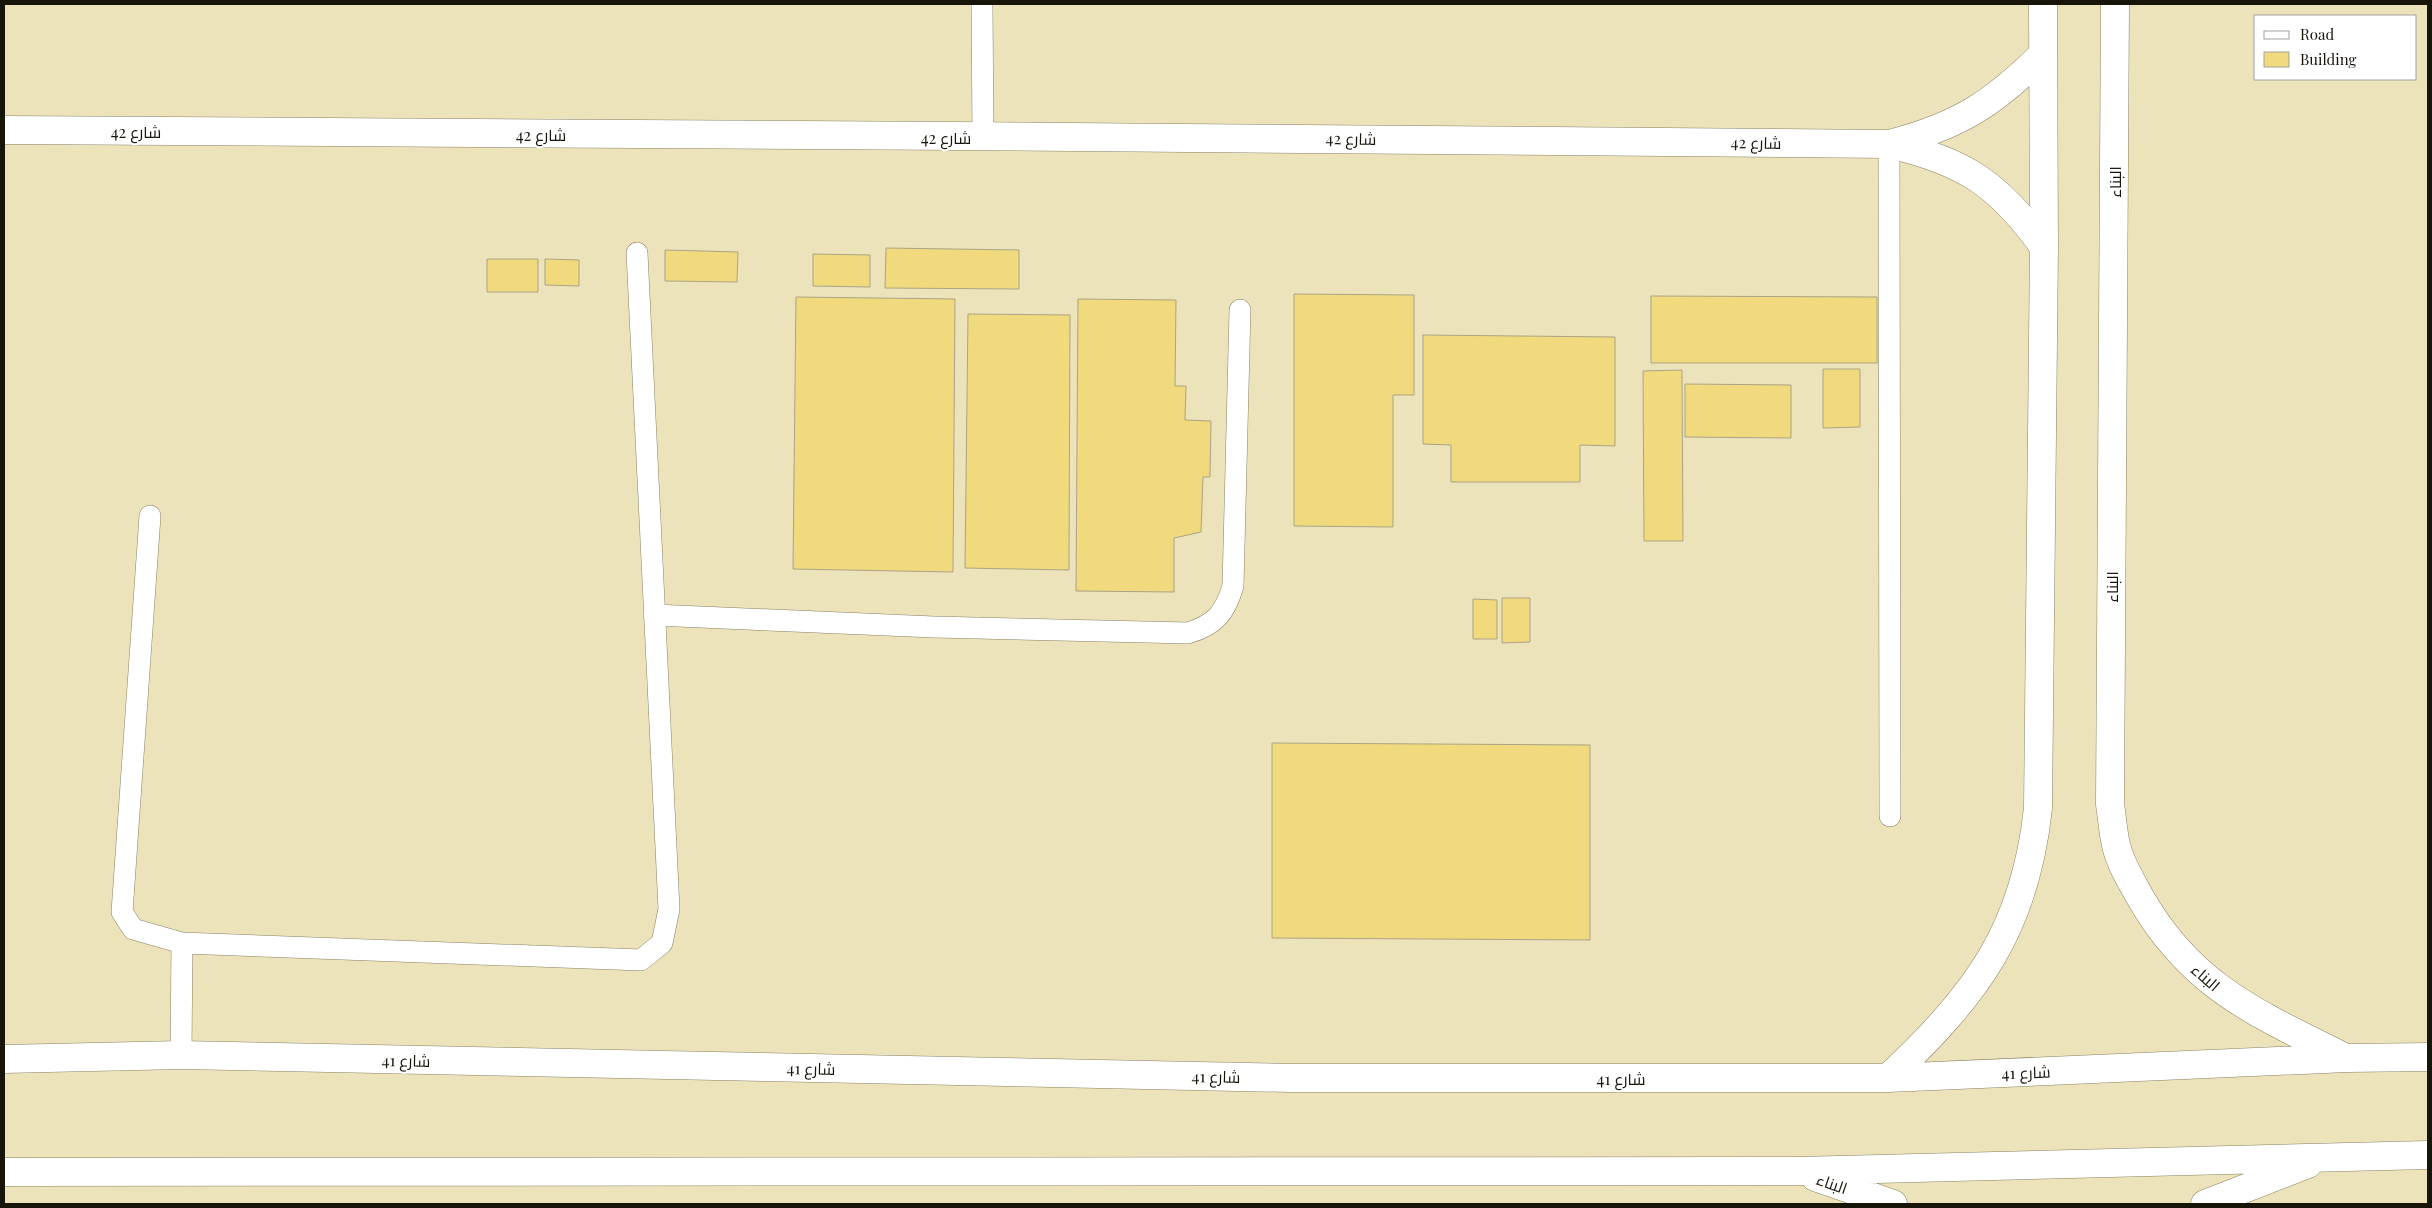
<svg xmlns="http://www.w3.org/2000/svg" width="2432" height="1208" viewBox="0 0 2432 1208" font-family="'Playfair Display',Cairo,serif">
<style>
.built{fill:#ece3bb;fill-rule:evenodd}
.building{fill:#f0da7d;stroke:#aba485}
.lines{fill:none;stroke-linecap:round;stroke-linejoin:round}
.lane-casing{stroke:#888163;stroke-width:22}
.street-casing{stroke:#888163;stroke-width:29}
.lane{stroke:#fff;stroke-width:21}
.street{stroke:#fff;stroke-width:28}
.labels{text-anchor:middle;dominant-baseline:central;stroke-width:4;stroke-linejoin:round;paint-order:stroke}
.street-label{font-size:16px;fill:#171409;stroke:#fff}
</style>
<rect width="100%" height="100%" fill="#f7efcf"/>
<!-- built -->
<path class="built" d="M 4,4 L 2428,4 L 2428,1204 L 4,1204 ZM 2256,16 L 2416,16 L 2416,79 L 2256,79 Z"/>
<!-- building -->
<path class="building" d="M 886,248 L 1019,250 L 1019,289 L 885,288 Z
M 665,250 L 738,252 L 737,282 L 665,281 Z
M 813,254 L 870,255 L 870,287 L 813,286 Z
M 487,259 L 538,259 L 538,292 L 487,292 Z
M 545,259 L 579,260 L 579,286 L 545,285 Z
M 1294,294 L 1414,295 L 1414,395 L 1393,395 L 1393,527 L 1294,526 Z
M 1651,296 L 1877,297 L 1877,363 L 1651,363 Z
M 796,297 L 955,299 L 953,572 L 793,569 Z
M 1078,299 L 1176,300 L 1175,386 L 1186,386 L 1185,420 L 1211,421 L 1210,477 L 1203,477 L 1201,532 L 1174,538 L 1174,592 L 1076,591 Z
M 968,314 L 1070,315 L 1069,570 L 965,568 Z
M 1423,335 L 1615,337 L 1615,446 L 1580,445 L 1580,482 L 1451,482 L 1451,445 L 1423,444 Z
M 1823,369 L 1860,369 L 1860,427 L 1823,428 Z
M 1682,370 L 1683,541 L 1644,541 L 1643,371 Z
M 1685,384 L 1791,385 L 1791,438 L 1685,437 Z
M 1502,598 L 1530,598 L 1530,642 L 1502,643 Z
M 1473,599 L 1497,600 L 1497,639 L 1473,639 Z
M 1272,743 L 1590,745 L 1590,940 L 1272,938 Z"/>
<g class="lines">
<defs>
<path id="lane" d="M 982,4 L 983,137
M 1889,144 L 1890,816
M 150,516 L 122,912 L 133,929 L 182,943
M 654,615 L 934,627 L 1188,633 C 1215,625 1225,613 1233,586 L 1240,310
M 181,1055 L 182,943 L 641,960 L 662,943 L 669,909 L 637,253"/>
<path id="street" d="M 2115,4 L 2110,804 C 2112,817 2113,832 2116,845 C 2120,863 2131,881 2140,897 C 2191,987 2258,1014 2346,1058
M 4,130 C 632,134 1261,137 1889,144 C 1964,161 1999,184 2044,247
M 1893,143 C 1960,125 1994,103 2043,54
M 4,1059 L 181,1055 L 1290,1078 L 1888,1078 L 2347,1058 L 2428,1057
M 1888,1078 C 1976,995 2025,931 2038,808 L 2044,247 L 2043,4
M 4,1172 L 1799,1171 L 2428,1155
M 1815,1177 L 1893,1204
M 2205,1204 L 2308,1164"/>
</defs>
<!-- lane casing -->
<use href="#lane" class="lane-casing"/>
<!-- street casing -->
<use href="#street" class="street-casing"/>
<!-- lane -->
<use href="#lane" class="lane"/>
<!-- street -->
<use href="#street" class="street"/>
</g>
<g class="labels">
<!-- street labels -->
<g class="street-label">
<text x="136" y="131">شارع 42</text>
<text x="541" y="134">شارع 42</text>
<text x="946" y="137">شارع 42</text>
<text transform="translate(1351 138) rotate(1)">شارع 42</text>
<text transform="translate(1756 142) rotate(1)">شارع 42</text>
<text transform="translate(2114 182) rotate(-90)">البناء</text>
<text transform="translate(2111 587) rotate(-90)">البناء</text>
<text transform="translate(2206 977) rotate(41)">البناء</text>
<text transform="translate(406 1060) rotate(1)">شارع 41</text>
<text transform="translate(811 1068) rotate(1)">شارع 41</text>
<text transform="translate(2026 1072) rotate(-2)">شارع 41</text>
<text transform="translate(1216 1076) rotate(1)">شارع 41</text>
<text x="1621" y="1078">شارع 41</text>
<text transform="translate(1832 1183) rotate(19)">البناء</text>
</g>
</g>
<!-- border -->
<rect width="2432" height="1208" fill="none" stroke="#171409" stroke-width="10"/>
<!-- legend -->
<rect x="2254" y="15" width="162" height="65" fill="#ffffff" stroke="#a2a19d"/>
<rect x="2264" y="31" width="25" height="8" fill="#ffffff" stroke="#a2a19d"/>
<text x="2300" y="40" font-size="15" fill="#171409">Road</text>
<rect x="2264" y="52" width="25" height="15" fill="#f0da7d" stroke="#a2a19d"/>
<text x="2300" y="65" font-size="15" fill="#171409">Building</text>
</svg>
